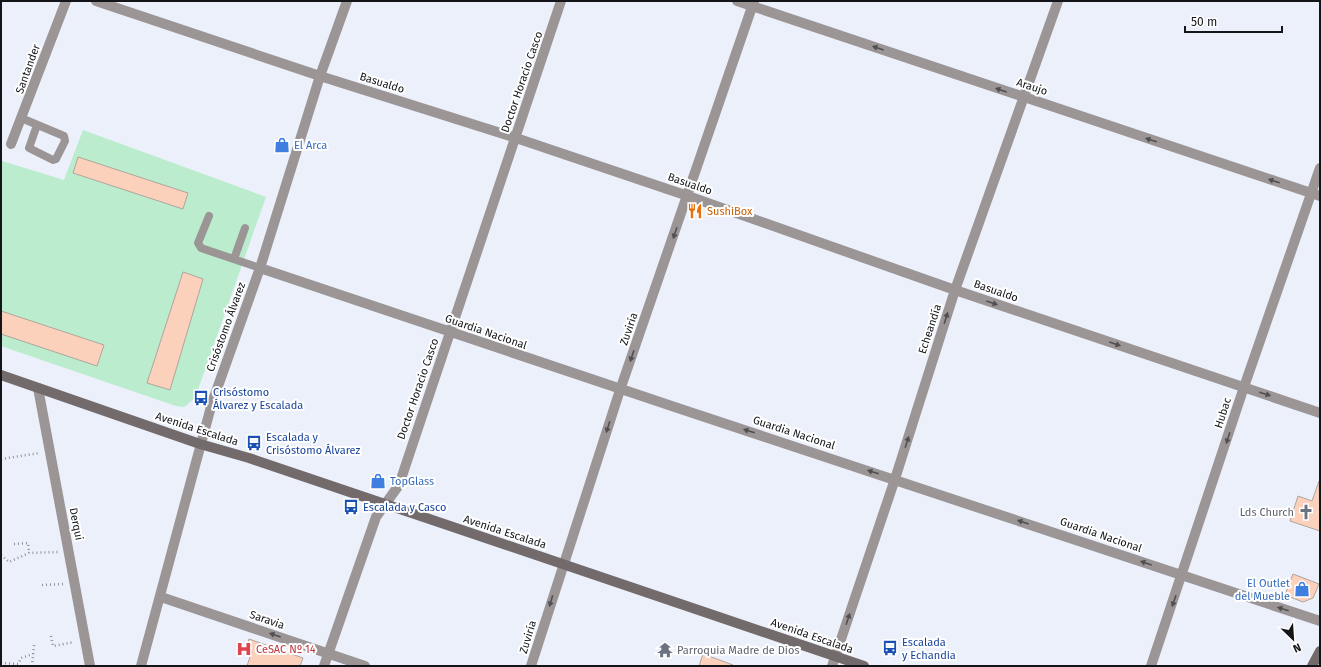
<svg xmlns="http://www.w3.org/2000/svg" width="1321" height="667" viewBox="0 0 1321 667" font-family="'Fira Sans',sans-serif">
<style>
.green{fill:#baeccd;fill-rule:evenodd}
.building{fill:#fcd1bb;stroke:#b0a49e}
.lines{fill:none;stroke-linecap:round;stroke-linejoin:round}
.path{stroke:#8e929a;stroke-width:2.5;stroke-dasharray:1 3;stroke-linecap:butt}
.lane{stroke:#9b9596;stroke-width:8}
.street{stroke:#9b9596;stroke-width:10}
.secondary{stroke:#736a6c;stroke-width:10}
.oneway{fill:#504f51}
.labels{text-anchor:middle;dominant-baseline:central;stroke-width:4;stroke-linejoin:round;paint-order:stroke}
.street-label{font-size:11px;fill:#131519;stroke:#fff}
.shop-label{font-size:11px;fill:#366cbe;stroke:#fff;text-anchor:start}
.food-label{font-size:11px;fill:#c56008;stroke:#fff;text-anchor:start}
.transit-label{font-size:11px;fill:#164399;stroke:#fff;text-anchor:start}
.worship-label{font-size:11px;fill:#5b616d;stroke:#fff;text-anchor:end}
.health-label{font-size:11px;fill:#be3a42;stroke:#fff;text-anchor:start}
</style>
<rect width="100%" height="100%" fill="#ebf0fb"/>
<!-- green -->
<path class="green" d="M 83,130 L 266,197 L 195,398 L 184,407 L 176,406 L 1,346 L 1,334 L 97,366 L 104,345 L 1,311 L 2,161 L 64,180 ZM 78,158 L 188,193 L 183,209 L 73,173 ZM 183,272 L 203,279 L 169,390 L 147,383 Z"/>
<!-- building -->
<path class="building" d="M 78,157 L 188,193 L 183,209 L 73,173 Z
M 183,272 L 203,279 L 170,390 L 147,383 Z
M 1,311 L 104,345 L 97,366 L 1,334 Z
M 1319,481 L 1320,531 L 1290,521 L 1298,496 L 1312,501 Z
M 1293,574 L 1319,584 L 1313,598 L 1303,602 L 1285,595 Z
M 249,639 L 303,658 L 300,666 L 247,666 L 252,651 L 246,649 Z
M 703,654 L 733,665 L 733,666 L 699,666 Z"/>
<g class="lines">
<!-- path -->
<path class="path" d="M 1,459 L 40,453
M 14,544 L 28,543 L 29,553
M 1,555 L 9,562 L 29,553 L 58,552
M 42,585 L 64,584
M 51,636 L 53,646 L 74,642
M 1,663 L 18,664 L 21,658 L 33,654
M 32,666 L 34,645"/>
<!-- lane -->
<path class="lane" d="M 21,118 L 64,136 L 65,141 L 56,159 L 53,160 L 29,148 L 37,125
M 209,216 L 198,243 L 201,248 L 260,268
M 234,259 L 245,228"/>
<!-- street -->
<path class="street" d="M 96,1 L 320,76 L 516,138 L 688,196 L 955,290 L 1320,413
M 737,1 L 1320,196
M 11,144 L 66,1
M 260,268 C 613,387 966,504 1320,621
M 38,388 L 90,666
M 161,597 L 365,666
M 141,666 L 212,403 L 260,268 L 320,76 L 347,1
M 324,666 L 376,517 L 399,485 L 561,1
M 531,666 L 620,390 L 754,1
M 832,666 L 895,479 L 955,290 L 1058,1
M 1151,666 L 1244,387 L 1320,168"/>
<!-- secondary -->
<path class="secondary" d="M 1,375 L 200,444 L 249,458 L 864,666
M 1312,666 L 1320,651"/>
</g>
<!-- one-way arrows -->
<defs><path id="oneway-solid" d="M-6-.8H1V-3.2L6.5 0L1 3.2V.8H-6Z"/></defs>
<g class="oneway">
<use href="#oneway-solid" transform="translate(878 48) rotate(-161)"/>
<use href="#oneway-solid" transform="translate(1001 90) rotate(-161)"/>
<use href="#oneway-solid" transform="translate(1151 140) rotate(-162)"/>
<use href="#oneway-solid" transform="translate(1274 181) rotate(-162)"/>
<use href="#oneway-solid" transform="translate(675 233) rotate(109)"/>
<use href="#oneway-solid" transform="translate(992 303) rotate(19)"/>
<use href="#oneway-solid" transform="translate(946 318) rotate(-72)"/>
<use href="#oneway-solid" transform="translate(1115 344) rotate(19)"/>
<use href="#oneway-solid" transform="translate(632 356) rotate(109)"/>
<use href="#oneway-solid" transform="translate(1265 394) rotate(18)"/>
<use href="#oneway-solid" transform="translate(608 427) rotate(108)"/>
<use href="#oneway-solid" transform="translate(749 431) rotate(-162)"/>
<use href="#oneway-solid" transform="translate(1228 438) rotate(108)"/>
<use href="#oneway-solid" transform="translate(907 442) rotate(-72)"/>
<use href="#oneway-solid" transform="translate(873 472) rotate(-162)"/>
<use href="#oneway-solid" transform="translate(1023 522) rotate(-161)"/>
<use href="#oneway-solid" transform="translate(1146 563) rotate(-161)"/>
<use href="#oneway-solid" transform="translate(551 601) rotate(107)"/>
<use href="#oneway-solid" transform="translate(1174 601) rotate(109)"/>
<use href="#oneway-solid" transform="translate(1283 609) rotate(-162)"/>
<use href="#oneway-solid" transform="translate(848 619) rotate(-71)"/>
<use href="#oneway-solid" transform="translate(275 635) rotate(-161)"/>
</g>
<!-- icons -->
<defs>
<symbol id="shop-bare" viewBox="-9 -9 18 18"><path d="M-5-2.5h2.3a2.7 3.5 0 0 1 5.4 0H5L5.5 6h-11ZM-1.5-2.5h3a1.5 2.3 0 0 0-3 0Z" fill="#3f7fe0" stroke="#fff" stroke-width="2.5" paint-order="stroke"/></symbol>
<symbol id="restaurant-bare" viewBox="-9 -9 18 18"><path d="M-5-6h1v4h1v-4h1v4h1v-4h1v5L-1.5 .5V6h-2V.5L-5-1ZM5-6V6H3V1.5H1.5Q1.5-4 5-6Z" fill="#e8710a" stroke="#fff" stroke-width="2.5" paint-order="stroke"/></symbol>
<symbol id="bus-bare" viewBox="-9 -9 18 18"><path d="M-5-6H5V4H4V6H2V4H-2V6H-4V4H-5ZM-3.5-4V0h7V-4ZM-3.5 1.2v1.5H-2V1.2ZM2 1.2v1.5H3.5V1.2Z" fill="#1a4fb4" stroke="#fff" stroke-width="2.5" paint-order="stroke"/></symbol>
<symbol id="church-bare" viewBox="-9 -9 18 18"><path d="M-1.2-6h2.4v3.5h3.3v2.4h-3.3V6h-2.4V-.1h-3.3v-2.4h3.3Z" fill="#6b7280" stroke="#fff" stroke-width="2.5" paint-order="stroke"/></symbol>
<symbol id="hospital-bare" viewBox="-9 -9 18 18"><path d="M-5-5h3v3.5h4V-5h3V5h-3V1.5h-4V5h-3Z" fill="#e0444e" stroke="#fff" stroke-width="2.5" paint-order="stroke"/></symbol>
<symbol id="temple-bare" viewBox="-9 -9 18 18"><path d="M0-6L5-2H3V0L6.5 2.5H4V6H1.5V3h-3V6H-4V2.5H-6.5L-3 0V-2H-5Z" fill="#6b7280" stroke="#fff" stroke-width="2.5" paint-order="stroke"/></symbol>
</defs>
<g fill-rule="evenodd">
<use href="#shop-bare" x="271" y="134" width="22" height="22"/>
<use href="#restaurant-bare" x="684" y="200" width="22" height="22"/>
<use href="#bus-bare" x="190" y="387" width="22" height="22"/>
<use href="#bus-bare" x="243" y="432" width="22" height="22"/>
<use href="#shop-bare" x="367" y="470" width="22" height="22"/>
<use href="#bus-bare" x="340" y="496" width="22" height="22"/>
<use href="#church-bare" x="1295" y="501" width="22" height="22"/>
<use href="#shop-bare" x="1291" y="578" width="22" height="22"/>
<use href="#bus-bare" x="879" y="637" width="22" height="22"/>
<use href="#hospital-bare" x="233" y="638" width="22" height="22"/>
<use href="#temple-bare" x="654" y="639" width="22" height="22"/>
</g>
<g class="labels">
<!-- street labels -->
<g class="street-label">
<text transform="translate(28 69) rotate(-70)">Santander</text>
<text transform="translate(522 82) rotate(-71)">Doctor Horacio Casco</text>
<text transform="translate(382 83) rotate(17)">Basualdo</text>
<text transform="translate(1032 87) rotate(18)">Araujo</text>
<text transform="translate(690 184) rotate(19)">Basualdo</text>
<text transform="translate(996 291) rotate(19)">Basualdo</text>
<text transform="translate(226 327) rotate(-70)">Crisóstomo Álvarez</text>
<text transform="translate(629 329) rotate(-71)">Zuviría</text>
<text transform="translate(930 329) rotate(-72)">Echeandía</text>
<text transform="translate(486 332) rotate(19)">Guardia Nacional</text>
<text transform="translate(418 389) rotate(-71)">Doctor Horacio Casco</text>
<text transform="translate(1223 413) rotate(-72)">Hubac</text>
<text transform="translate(197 429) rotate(18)">Avenida Escalada</text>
<text transform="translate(794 433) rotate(18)">Guardia Nacional</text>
<text transform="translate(76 524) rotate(79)">Derqui</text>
<text transform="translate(505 532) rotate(18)">Avenida Escalada</text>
<text transform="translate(1101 535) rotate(19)">Guardia Nacional</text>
<text transform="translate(267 620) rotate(19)">Saravia</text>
<text transform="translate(812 636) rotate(19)">Avenida Escalada</text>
<text transform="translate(528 637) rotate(-73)">Zuviría</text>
</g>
<!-- shop labels -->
<g class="shop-label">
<text x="294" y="145">El Arca</text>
<text x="390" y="481">TopGlass</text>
<text x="1290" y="583" text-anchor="end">El Outlet<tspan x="1290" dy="13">del Mueble</tspan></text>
</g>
<!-- food labels -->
<g class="food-label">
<text x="707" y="211">SushiBox</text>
</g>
<!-- transit labels -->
<g class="transit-label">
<text x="213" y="392">Crisóstomo<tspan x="213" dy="13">Álvarez y Escalada</tspan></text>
<text x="266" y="437">Escalada y<tspan x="266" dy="13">Crisóstomo Álvarez</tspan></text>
<text x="363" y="507">Escalada y Casco</text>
<text x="902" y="642">Escalada<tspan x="902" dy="13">y Echandia</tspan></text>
</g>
<!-- worship labels -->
<g class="worship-label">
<text x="1294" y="512">Lds Church</text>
<text x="677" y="650" text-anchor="start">Parroquia Madre de Dios</text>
</g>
<!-- health labels -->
<g class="health-label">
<text x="256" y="649">CeSAC Nº 14</text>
</g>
</g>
<!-- border -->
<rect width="1321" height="667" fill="none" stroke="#131519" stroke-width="4"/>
<!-- north arrow -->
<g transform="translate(1293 639) rotate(155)" stroke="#ffffff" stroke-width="3" paint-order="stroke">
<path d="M0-3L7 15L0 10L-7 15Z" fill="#131519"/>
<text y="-6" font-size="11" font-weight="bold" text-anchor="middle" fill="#131519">N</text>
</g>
<!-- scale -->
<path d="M1185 26v6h97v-6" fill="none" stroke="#131519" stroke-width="2"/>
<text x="1191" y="26" font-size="12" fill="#131519" stroke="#ffffff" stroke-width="3" paint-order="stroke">50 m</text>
</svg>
